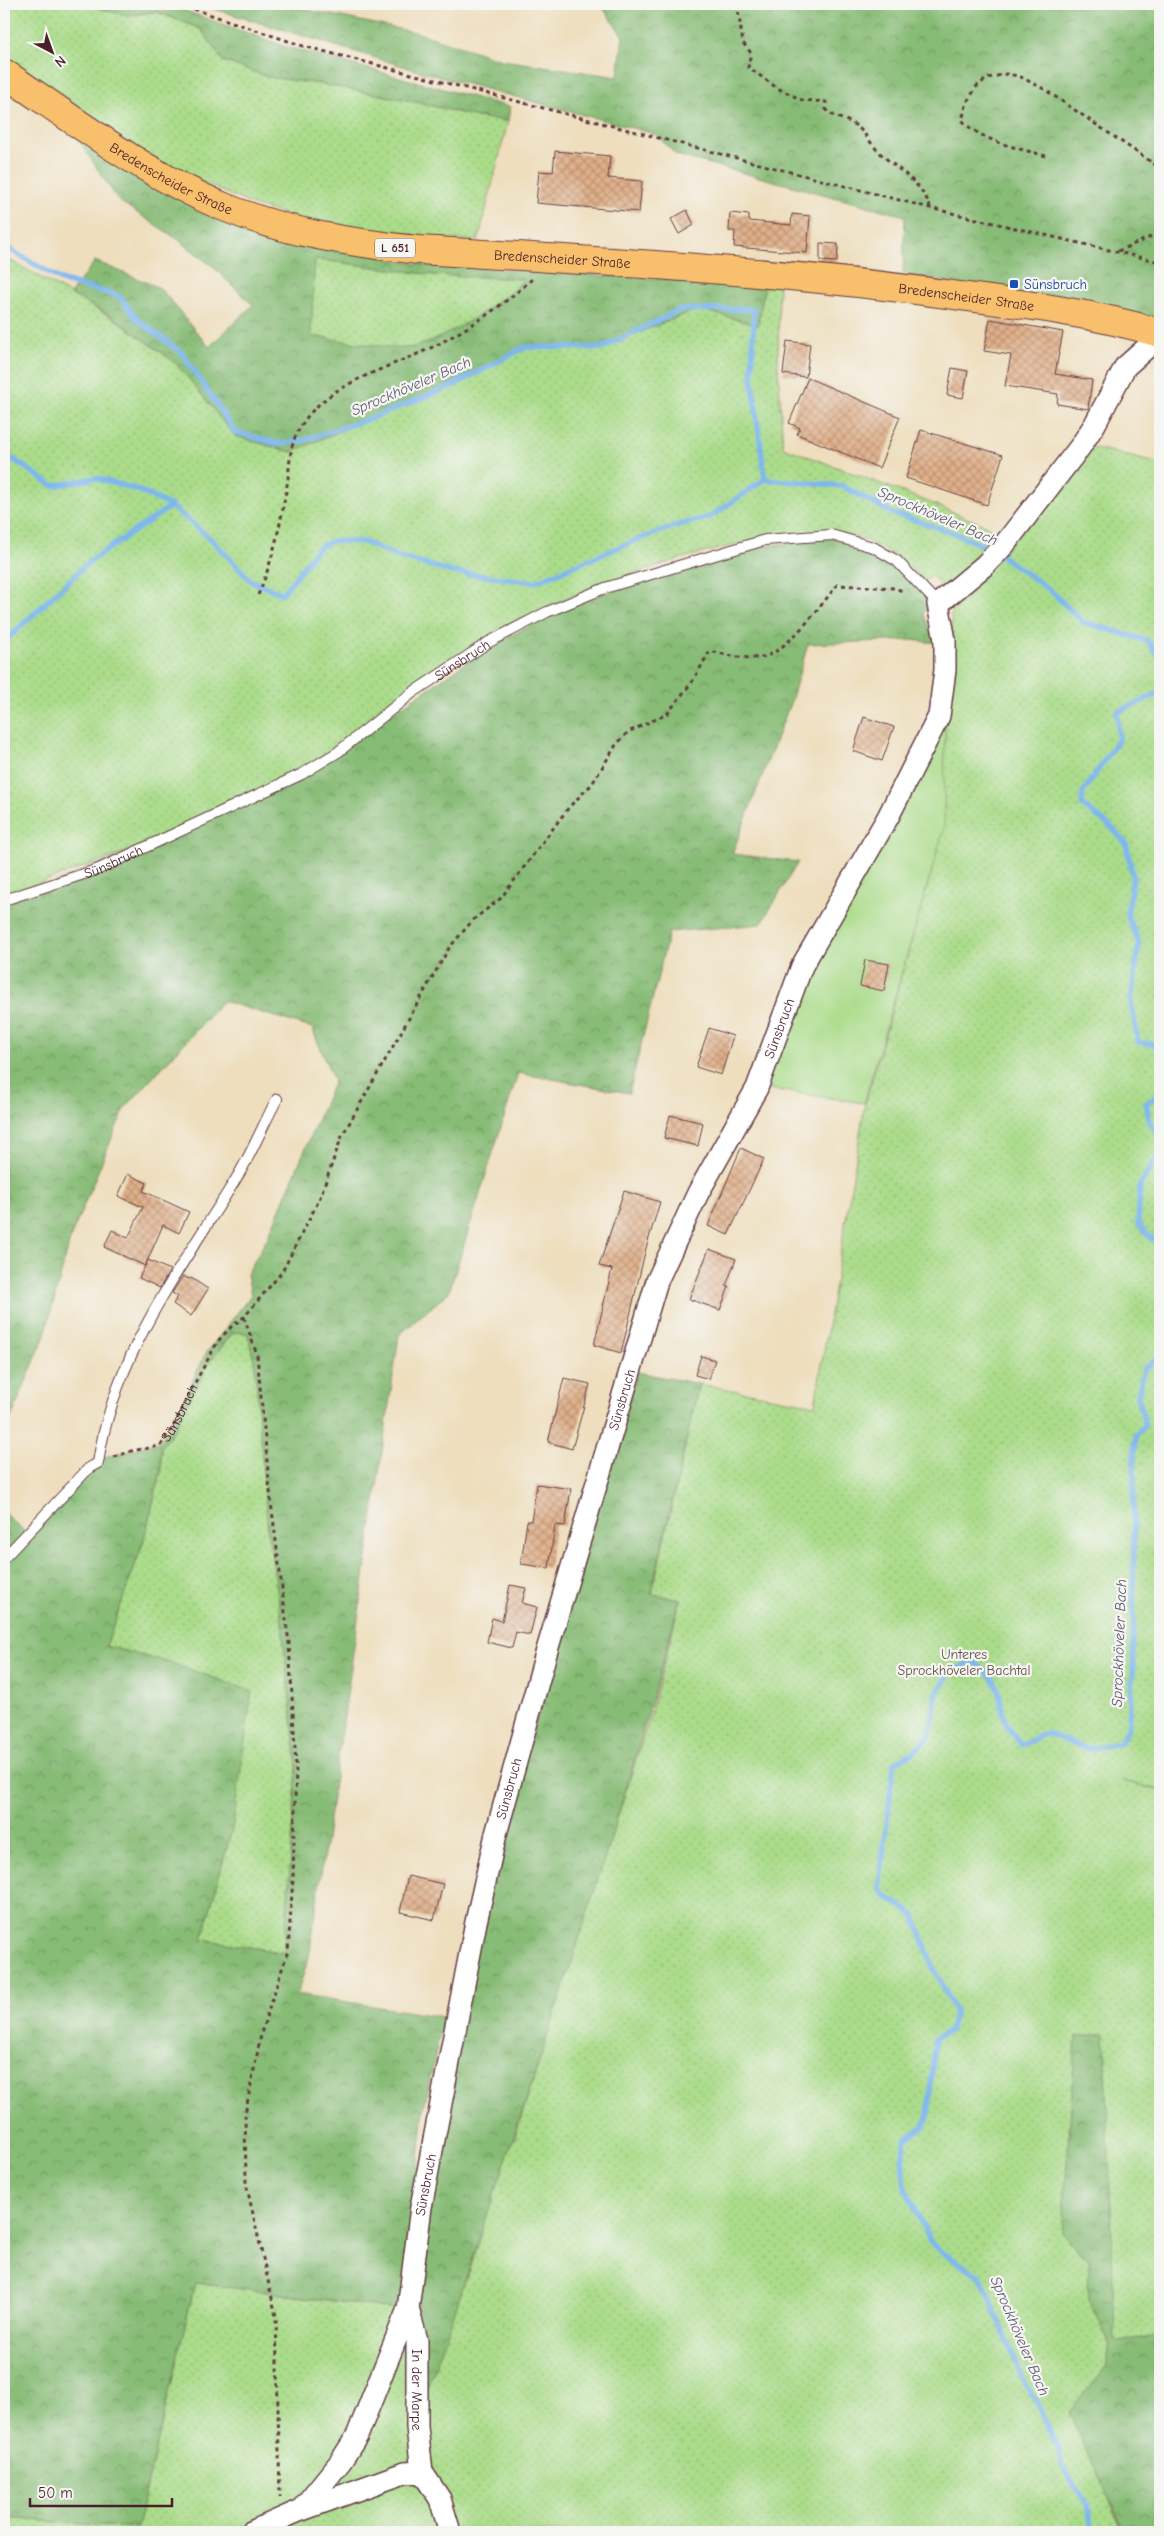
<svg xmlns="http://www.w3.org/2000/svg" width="1164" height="2536" viewBox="0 0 1164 2536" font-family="'Comic Neue',sans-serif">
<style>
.grass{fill:url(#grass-dots);stroke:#7a7e5a}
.forest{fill:url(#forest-crowns);stroke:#686e50;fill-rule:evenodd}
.garden{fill:#aadc8a;stroke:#7a7e5a}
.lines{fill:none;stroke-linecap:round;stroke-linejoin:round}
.stream{stroke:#7eb6ee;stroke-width:5.5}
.building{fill:url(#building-cross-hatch)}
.service-casing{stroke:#633c41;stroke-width:12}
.minor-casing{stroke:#633c41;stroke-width:24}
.primary-casing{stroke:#633c41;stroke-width:30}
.path{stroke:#633c41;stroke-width:3;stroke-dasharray:4 4;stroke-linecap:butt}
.service{stroke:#fff;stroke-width:10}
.minor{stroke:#fff;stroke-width:21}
.primary{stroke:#f8bf6c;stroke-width:28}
.transit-dot{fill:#1a4fb4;stroke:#f6f6f2;stroke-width:2}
.labels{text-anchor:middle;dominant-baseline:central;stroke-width:4.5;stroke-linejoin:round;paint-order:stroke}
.shield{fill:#f6f6f2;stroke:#7e6067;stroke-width:1}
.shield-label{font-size:12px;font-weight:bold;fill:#4a1f2b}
.street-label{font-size:14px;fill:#4a1f2b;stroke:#f6f6f2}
.transit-label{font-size:14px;fill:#164399;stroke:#f6f6f2;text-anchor:start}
.park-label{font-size:14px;fill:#624e43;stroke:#f6f6f2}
.water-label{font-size:15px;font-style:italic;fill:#5c546f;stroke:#f6f6f2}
</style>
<defs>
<pattern id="grass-dots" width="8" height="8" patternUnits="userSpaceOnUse" patternTransform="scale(1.25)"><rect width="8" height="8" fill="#aadc8a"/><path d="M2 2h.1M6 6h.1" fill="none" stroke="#94bc77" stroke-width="1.8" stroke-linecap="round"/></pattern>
<pattern id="forest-crowns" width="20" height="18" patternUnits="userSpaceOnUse" patternTransform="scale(1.25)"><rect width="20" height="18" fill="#87bc76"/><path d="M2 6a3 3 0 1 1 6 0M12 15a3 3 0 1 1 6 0" fill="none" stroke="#709861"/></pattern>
<pattern id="building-cross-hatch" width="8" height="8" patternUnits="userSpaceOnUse" patternTransform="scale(1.25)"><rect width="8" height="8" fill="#e0b08a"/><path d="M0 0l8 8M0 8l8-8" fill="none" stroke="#b88f71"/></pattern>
</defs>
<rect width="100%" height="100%" fill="#f6f6f2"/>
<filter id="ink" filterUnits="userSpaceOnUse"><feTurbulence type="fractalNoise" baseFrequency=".02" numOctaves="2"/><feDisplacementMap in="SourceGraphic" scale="10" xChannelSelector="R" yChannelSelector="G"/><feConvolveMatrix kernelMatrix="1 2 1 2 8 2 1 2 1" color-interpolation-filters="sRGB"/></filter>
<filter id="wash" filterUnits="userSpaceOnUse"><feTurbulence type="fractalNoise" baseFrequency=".0096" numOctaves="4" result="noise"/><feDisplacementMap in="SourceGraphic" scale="20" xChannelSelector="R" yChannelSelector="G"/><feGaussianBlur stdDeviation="1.12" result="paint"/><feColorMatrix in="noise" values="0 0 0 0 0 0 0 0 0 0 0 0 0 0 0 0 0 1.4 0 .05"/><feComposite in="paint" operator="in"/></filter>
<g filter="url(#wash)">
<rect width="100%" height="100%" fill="#eedebd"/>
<!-- grass -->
<path class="grass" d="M 9,4 L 84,4 L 128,16 L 156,12 L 201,29 L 223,61 L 268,77 L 327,85 L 412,101 L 477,117 L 508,121 L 478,241 L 364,235 L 255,206 L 180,172 L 132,147 L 4,63 L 4,25 Z
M 4,257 L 113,318 L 176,363 L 235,435 L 291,451 L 443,387 L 533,346 L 605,345 L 699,308 L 757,325 L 765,285 L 779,285 L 778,365 L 783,447 L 921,499 L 1008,535 L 946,591 L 932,576 L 925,581 L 899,558 L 864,539 L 831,531 L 765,537 L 683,558 L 604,583 L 541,610 L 484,638 L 410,689 L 349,740 L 278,782 L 128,851 L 4,896 Z
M 314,259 L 434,275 L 524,279 C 507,300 434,348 406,348 C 375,348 342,340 310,336 Z
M 1084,445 L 1160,464 L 1160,1790 L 1123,1781 L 1160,1791 L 1160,2507 L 1157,2532 L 1124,2532 L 1105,2493 L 1123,2532 L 453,2532 L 430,2470 L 425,2392 L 482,2234 L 438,2220 L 511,2139 L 514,2140 L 649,1719 L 681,1599 L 652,1594 L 699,1384 L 815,1405 L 865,1104 L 934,862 L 944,806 L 945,715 L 952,637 L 951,614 L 1021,531 Z
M 242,1332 L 248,1334 L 255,1365 L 268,1532 L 281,1614 L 297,1766 L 285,1953 L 202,1939 L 233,1825 L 106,1646 L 143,1543 L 161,1471 L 161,1448 L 175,1428 L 210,1361 L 233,1333 Z
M 195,2283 L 404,2310 L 346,2446 L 299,2506 L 238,2532 L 4,2532 L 4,2518 L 137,2528 Z
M 408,2326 L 414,2463 L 324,2495 Z
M 404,2478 L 426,2483 L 447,2532 L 290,2532 L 291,2520 Z"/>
<!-- forest -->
<path class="forest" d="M 84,4 L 166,4 L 287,47 L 510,107 L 508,121 L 477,117 L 413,101 L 327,85 L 268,77 L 223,61 L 201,29 L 156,11 L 128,16 Z
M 198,4 L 279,4 L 418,33 L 502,60 L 618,77 L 623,36 L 600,4 L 1160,4 L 1160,320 L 903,274 L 905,216 L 676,155 L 655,134 L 422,72 Z
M 65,120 L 183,198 L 394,260 L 427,265 L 765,285 L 758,325 L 698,309 L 605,346 L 532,345 L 443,387 L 291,452 L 235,436 L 176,363 L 113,317 L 70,294 L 95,261 L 160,288 L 209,347 L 253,305 L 212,266 L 179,240 L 119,201 ZM 315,259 L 434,275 L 524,279 C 507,300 433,348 406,348 C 375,347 342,340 311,336 Z
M 831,538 L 867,550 L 898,567 L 930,601 L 933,607 L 923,612 L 930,631 L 940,629 L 943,644 L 913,640 L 808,644 L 791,701 L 732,854 L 798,862 L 761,924 L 669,932 L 629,1093 L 518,1073 L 449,1292 L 399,1335 L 309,1957 L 297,1994 L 443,2017 L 424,2109 L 404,2310 L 195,2283 L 137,2528 L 4,2518 L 4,1513 L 27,1534 L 101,1458 L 159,1442 L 171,1426 L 205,1355 L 251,1295 L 247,1274 L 268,1237 L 334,1081 L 312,1028 L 223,1001 L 124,1109 L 71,1236 L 45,1335 L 4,1435 L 4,904 L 283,788 L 492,645 L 549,616 L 605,593 L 763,546 ZM 242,1332 L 248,1334 L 255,1365 L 268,1532 L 281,1614 L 297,1766 L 284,1953 L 202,1939 L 233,1825 L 252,1691 L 171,1663 L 106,1646 L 143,1543 L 161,1471 L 161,1448 L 175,1428 L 210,1361 L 233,1333 Z
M 637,1372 L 699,1384 L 651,1594 L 680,1599 C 611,1858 522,2112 436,2366 L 424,2392 L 416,2321 L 428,2159 L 476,1929 Z
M 1105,2034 L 1115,2341 L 1160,2336 L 1160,2476 L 1152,2532 L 1125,2532 L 1069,2412 L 1106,2367 L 1110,2344 L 1088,2299 L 1089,2261 L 1062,2233 L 1076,2037 Z"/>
<!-- garden -->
<path class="garden" d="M 945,715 L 944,828 L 864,1103 L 763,1088 L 834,920 Z"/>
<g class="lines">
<!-- stream -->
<path class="stream" d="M 4,246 L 63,281 L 119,296 L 138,320 L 182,353 L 235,432 L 278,444 L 305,440 L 369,419 L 452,386 L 525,347 L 602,348 L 680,310 L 754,309 L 752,379 L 765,479
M 4,453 L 53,486 L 96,478 L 138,490 L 171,506 L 212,540 L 250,580 L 282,594 L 318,548 L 332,541 L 364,542 L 396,556 L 452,572 L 535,582 L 634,541 L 678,525 L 710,517 L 765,479 L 842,486 L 892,513 L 951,532 L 993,550
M 1000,555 L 1050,590 L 1083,622 L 1148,641 L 1160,658
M 4,642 L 89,562 L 171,506
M 1160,693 L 1117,712 L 1119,739 L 1083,792 L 1082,805 L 1110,826 L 1126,843 L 1133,877 L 1127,915 L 1139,943 L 1131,1001 L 1138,1042 L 1160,1045
M 1160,1094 L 1146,1104 L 1150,1122 L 1160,1138
M 1160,1153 L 1140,1185 L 1138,1223 L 1151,1239 L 1160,1237
M 1092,2532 L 1088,2504 L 1062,2467 L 1057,2444 L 1036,2401 L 1025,2385 L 981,2277 L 942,2252 L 929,2239 L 905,2188 L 902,2161 L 906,2139 L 923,2127 L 928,2117 L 935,2039 L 951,2030 L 955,2011 L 932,1965 L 914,1915 L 887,1897 L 879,1888 L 894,1763 L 913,1753 L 930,1735 L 936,1695 L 949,1674 L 972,1661 C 1005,1683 996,1690 1006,1723 C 1008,1731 1017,1739 1022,1745 L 1046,1733 L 1087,1749 L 1121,1743 L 1128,1728 L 1133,1674 L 1134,1456 L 1136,1435 L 1145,1425 L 1138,1396 L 1144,1369 L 1160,1356"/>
</g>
<g id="blocks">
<!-- building -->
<path class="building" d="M 555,151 L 610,156 L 608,178 L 642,181 L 639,212 L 536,203 L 539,171 L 553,172 Z
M 687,210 L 694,225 L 679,234 L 671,219 Z
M 730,213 L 749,215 L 749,221 L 791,225 L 792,214 L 810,216 L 807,253 L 734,247 L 735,231 L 729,231 Z
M 820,243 L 838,244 L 837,262 L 820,261 Z
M 990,319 L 1063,332 L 1055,374 L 1092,380 L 1088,409 L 1057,404 L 1058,394 L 1005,386 L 1011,355 L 984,351 Z
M 787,341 L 810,344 L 806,377 L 783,374 Z
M 952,368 L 968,371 L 963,398 L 947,395 Z
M 808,378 L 900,417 L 879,468 L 797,434 L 800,428 L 789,423 Z
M 921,430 L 1003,455 L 987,505 L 906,478 Z
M 864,717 L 894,727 L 882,761 L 853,751 Z
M 865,960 L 889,964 L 884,991 L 860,986 Z
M 709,1028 L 733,1036 L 721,1075 L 696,1067 Z
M 670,1115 L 703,1123 L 698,1146 L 664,1138 Z
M 741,1148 L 764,1159 L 728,1235 L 708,1226 Z
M 128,1174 L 147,1183 L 143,1191 L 189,1212 L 179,1233 L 163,1225 L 145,1266 L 104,1247 L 112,1230 L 128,1238 L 143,1207 L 118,1196 Z
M 624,1191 L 660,1202 L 646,1248 L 621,1353 L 594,1345 L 612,1269 L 599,1266 Z
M 709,1249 L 736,1259 L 726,1286 L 729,1287 L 720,1310 L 689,1299 Z
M 148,1260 L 170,1270 L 160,1288 L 139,1278 Z
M 183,1276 L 189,1279 L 191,1278 L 208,1289 L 191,1316 L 173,1304 L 178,1296 L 172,1293 Z
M 701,1356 L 715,1360 L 709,1379 L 695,1375 Z
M 564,1378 L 590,1384 L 572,1449 L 548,1442 Z
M 537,1484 L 571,1489 L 565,1526 L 555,1525 L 549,1568 L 521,1564 L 527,1521 L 531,1521 Z
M 510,1585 L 526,1588 L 522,1603 L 537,1607 L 530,1635 L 516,1632 L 512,1648 L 487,1642 L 492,1618 L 502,1621 Z
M 408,1876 L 443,1884 L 434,1920 L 400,1912 Z"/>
</g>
</g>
<g filter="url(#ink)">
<use href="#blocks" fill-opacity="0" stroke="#633c41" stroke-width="1"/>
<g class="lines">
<defs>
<g id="service">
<path id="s2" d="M 4,900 L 99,869 L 302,774 L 338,752 L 412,693 L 489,642 L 547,612 L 605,588 L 765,540 L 831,535 L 873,547 L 897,561 L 938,604"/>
<path d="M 4,1558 L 89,1468 L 98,1463 C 114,1353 183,1266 239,1174 C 253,1150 264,1123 277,1099"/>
</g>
<g id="minor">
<path id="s3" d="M 408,2309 L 417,2340 L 417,2427 L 422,2472"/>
<path d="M 302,2510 L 404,2473 L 422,2472 L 440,2499 L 450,2532"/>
<path id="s4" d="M 251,2532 L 301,2510 L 341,2461 L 357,2436 L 408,2309 L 421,2207 L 476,1922 L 496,1834 L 545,1657 L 657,1281 L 698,1193 L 757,1088 L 802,966 L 888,817 L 939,716 L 945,670 L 945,640 L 938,604 L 985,565 L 1004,545 L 1080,447 L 1095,424 L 1125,367 L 1160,336"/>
</g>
<g id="primary">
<path id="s5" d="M 4,73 C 74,120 145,174 224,207 C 287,233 352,243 419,250 C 597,261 776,270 953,295 C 1022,304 1093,313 1160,333"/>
</g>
</defs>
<!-- service casing -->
<use href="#service" class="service-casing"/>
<!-- minor casing -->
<use href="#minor" class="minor-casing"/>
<!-- primary casing -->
<use href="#primary" class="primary-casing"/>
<!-- path -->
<g class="path">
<path d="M 179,4 L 303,46 L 930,208 L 1160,262"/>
<path d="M 737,4 L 743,43 L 751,53 L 748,67 L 777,88 L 802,100 L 826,102 L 826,109 C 834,119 845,118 855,125 C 865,132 870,143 878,151 C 896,169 923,183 930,207"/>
<path d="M 1046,156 C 1019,148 981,142 962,120 L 967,102 L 977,86 L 988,78 L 1006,74 L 1019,76 L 1044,89 L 1160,168"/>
<path d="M 1118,251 L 1160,233"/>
<path d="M 258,595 C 273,561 281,522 287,485 C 290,469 289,447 297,433 C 323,380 394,369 442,342 C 474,325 506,303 532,279"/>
<path d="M 244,1317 L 257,1355 L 271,1502 L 289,1643 L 296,1766 L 293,1878 L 288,1951 L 262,2030 L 245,2114 L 246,2183 L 276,2316 L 280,2498"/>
<path id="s1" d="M 114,1457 L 131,1451 L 160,1446 L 173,1427 L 192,1388 L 218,1341 L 231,1327 L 244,1317 L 282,1272 L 319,1200 L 342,1136 L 449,948 L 473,920 L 501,898 L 569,807 L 592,784 L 616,745 L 628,732 L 667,714 L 692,682 L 710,651 C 727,655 746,660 763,657 C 787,652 822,604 837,585 L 895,588 L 905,592"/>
</g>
<!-- service -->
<use href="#service" class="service"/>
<!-- minor -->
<use href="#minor" class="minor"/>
<!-- primary -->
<use href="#primary" class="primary"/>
</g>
</g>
<!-- markers -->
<rect class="transit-dot" x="1009" y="279" width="10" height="10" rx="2.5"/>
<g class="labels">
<!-- shield labels -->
<rect class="shield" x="375" y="238.5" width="40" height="19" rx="4"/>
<g class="shield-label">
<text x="395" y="248">L 651</text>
</g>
<!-- street labels -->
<g class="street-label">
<text stroke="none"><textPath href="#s5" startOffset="198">Bredenscheider Straße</textPath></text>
<text stroke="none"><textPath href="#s5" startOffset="602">Bredenscheider Straße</textPath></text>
<text stroke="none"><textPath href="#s5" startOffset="1008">Bredenscheider Straße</textPath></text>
<text stroke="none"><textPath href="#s2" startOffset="521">Sünsbruch</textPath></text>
<text stroke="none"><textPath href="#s2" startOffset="116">Sünsbruch</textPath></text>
<text stroke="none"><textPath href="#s4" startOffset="1625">Sünsbruch</textPath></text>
<text stroke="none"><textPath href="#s4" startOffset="1220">Sünsbruch</textPath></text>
<text stroke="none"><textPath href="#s1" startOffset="86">Sünsbruch</textPath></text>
<text stroke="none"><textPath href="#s4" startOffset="815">Sünsbruch</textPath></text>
<text stroke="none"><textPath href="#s4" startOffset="410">Sünsbruch</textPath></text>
<text stroke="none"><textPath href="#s3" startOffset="82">In der Marpe</textPath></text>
</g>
<!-- transit labels -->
<g class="transit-label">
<text x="1024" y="284">Sünsbruch</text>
</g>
<!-- park labels -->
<g class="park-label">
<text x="964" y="1654">Unteres<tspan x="964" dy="16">Sprockhöveler Bachtal</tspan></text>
</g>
<!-- water labels -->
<g class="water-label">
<text transform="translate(411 386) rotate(-23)">Sprockhöveler Bach</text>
<text transform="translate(938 516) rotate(23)">Sprockhöveler Bach</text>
<text transform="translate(1119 1643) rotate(-88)">Sprockhöveler Bach</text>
<text transform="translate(1020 2336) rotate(67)">Sprockhöveler Bach</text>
</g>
</g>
<!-- margin -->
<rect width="1164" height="2536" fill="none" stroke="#f6f6f2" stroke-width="20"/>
<!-- north arrow -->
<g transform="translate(52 52) rotate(139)" stroke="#f6f6f2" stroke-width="4" paint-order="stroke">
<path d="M0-4L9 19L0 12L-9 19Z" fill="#4a1f2b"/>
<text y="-8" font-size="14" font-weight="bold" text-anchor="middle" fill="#4a1f2b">N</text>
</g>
<!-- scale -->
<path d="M30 2498v8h142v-8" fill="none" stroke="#4a1f2b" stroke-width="2.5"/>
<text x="38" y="2498" font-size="15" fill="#4a1f2b" stroke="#f6f6f2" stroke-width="4" paint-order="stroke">50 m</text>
</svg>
